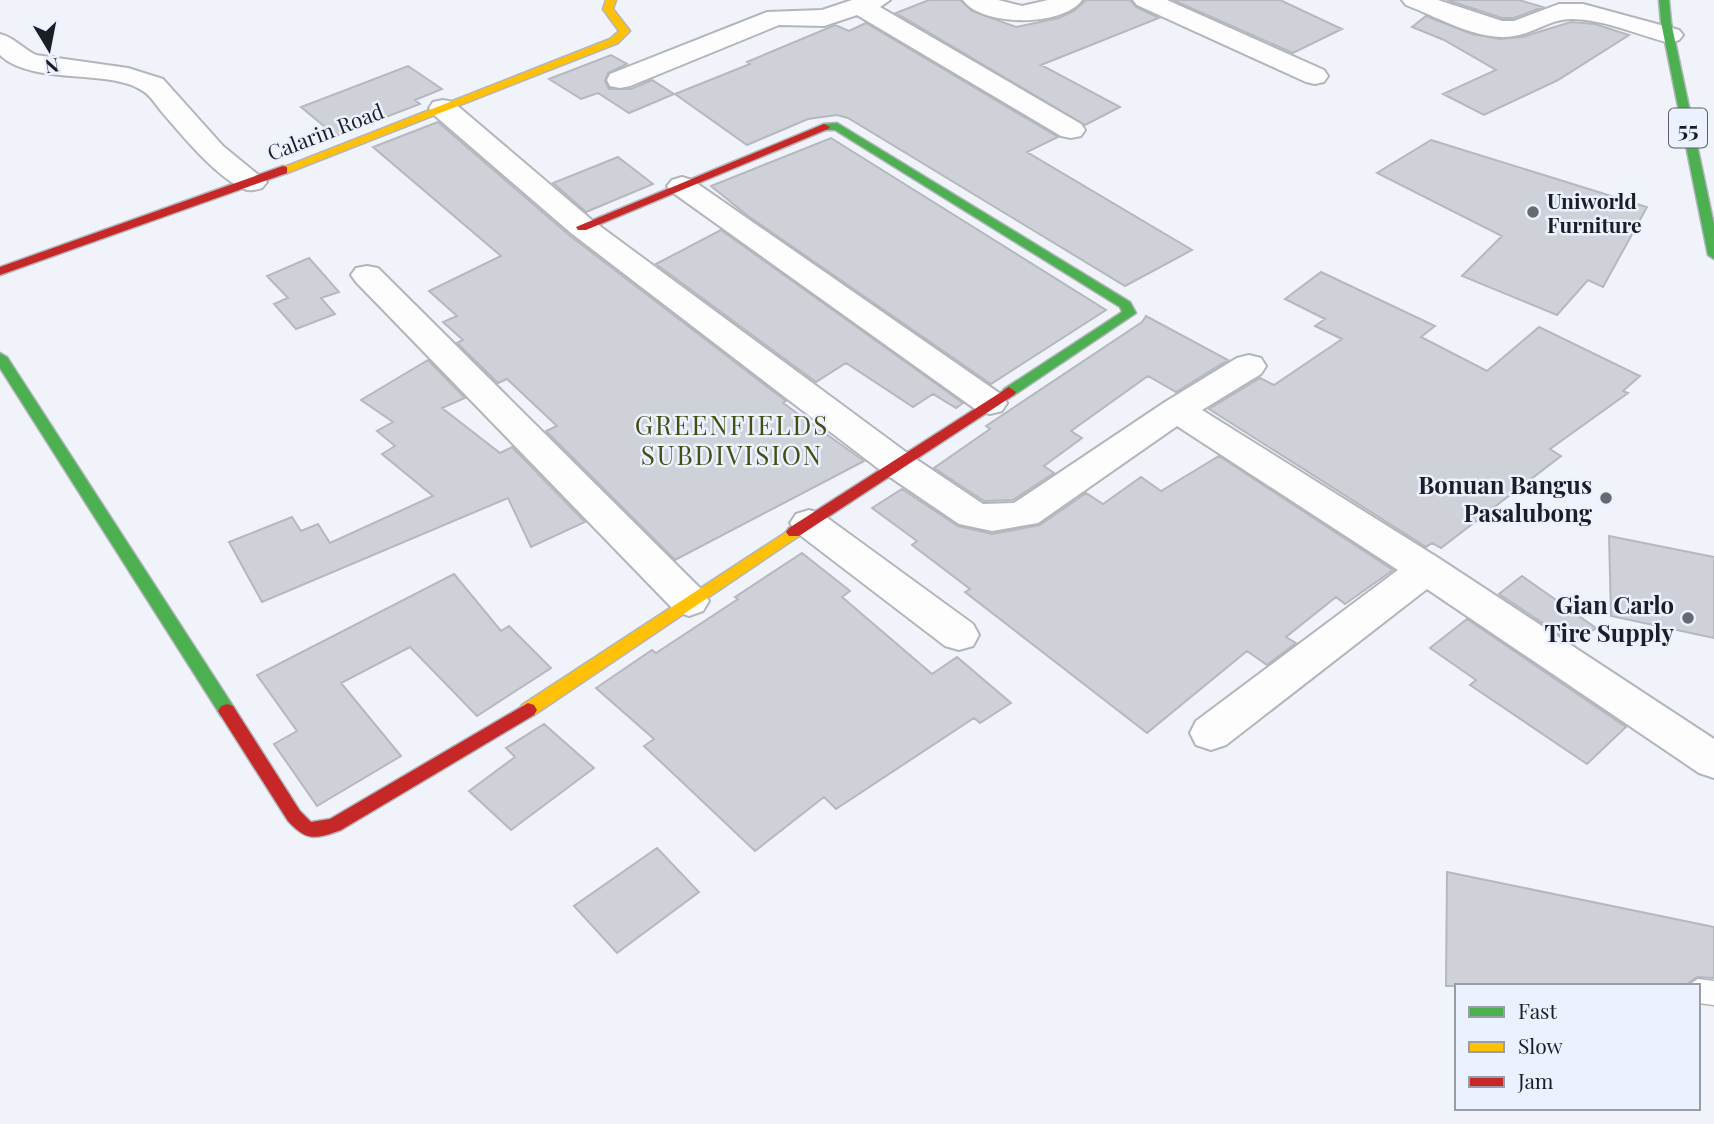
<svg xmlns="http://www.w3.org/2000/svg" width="1714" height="1124" viewBox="0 0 1714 1124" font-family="'Playfair Display',serif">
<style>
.building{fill:#ced1d7;stroke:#b5b8be;stroke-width:2}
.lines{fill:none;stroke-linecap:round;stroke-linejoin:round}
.lane-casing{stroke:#b2b5bb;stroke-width:3}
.street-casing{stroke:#b2b5bb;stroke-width:4}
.fast-casing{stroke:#b2b5bb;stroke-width:3}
.slow-casing{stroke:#b2b5bb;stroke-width:3}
.jam-casing{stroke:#b2b5bb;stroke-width:3}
.lane{fill:#fdfdfe;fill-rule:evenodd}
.street{fill:#fdfdfe;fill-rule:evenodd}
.fast{fill:#4caf50;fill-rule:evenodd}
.slow{fill:#ffc107;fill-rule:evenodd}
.jam{fill:#c62828;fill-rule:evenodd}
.poi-dot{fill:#66696f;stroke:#ebf1ff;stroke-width:2.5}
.labels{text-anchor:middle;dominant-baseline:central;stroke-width:5;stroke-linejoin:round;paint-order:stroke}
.far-street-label{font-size:21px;fill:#1b1e24;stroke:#ebf1ff}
.far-poi-label{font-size:21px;font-weight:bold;fill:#1b1e24;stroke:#ebf1ff;text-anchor:start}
.shield{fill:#ebf1ff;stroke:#595d66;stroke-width:2}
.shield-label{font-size:23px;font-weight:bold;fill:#1b1e24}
.poi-label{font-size:24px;font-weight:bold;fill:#1b1e24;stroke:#ebf1ff;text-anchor:end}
.neighbourhood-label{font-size:26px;letter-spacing:2px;fill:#454d13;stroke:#ebf1ff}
</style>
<rect width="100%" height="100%" fill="#f0f3fa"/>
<!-- building -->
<path class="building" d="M 929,0 L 960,0 L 972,11 L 1016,27 L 1059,18 L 1074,11 L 1086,0 L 1130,0 L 1136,7 L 1159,18 L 1041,65 L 1120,107 L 1085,125 L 896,13 Z
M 1173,0 L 1280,0 L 1342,29 L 1293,53 Z
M 1447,0 L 1519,0 L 1543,7 L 1514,18 L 1502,18 Z
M 1426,16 L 1472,34 L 1500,39 L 1522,37 L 1571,22 L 1595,24 L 1629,35 L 1558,80 L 1484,115 L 1443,94 L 1496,70 L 1444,40 L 1412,27 Z
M 866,23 L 1058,137 L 1027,152 L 1192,250 L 1125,286 L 848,118 L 837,115 L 808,119 L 747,145 L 675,94 L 750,64 L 747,62 L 835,25 L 849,31 Z
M 611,55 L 627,64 L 608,73 L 605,81 L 609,89 L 631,89 L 652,80 L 674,94 L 629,113 L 598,93 L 581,99 L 549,79 Z
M 408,66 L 442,89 L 415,100 L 420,104 L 336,136 L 301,107 Z
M 438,122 L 569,235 L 786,401 L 783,403 L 864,461 L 675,560 L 546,431 L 557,426 L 507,379 L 498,383 L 457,343 L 463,340 L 443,322 L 457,316 L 429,291 L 501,256 L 373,147 Z
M 831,138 L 1106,310 L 991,384 L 748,216 L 711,186 Z
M 1431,140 L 1647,207 L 1603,287 L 1588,280 L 1557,315 L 1462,276 L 1502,236 L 1377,173 Z
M 618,157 L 653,184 L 586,212 L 553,183 Z
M 721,230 L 963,403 L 956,408 L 933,394 L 913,407 L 846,363 L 816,382 L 656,264 Z
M 309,258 L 339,292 L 321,298 L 335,314 L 296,329 L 274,304 L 288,298 L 267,276 Z
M 1321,272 L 1435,326 L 1421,337 L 1487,371 L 1539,327 L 1640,376 L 1623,391 L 1628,393 L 1550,449 L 1561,456 L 1441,548 L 1432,543 L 1426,547 L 1209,409 L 1260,378 L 1274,385 L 1342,339 L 1315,326 L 1325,319 L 1285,299 Z
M 1146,316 L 1228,360 L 1176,392 L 1148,376 L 1071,431 L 1082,438 L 1044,466 L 1054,473 L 1013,500 L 984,501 L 934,468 L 990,429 L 986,426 L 1142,322 Z
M 428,360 L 465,398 L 442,408 L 500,453 L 512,447 L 585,522 L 531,547 L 508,498 L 262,602 L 229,542 L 292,517 L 301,531 L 318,524 L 330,543 L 433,496 L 382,454 L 395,446 L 377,431 L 393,422 L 361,400 Z
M 1219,456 L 1393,570 L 1345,604 L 1336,597 L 1286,637 L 1296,643 L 1267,665 L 1247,651 L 1147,733 L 965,592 L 970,589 L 912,545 L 917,541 L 872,508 L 902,489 L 958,526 L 992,534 L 1040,525 L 1086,493 L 1103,504 L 1141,477 L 1161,491 Z
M 1609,536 L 1714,557 L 1714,638 L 1611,616 Z
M 802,553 L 850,591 L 842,597 L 932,674 L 957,657 L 1011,703 L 980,723 L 974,718 L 836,809 L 824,797 L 755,851 L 644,746 L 654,739 L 596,688 L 652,650 L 656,653 L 738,599 L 735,597 Z
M 454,574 L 501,631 L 509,626 L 551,668 L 477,716 L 410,647 L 341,683 L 401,756 L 317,806 L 274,744 L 297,731 L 257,675 Z
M 1522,576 L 1596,628 L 1574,644 L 1499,594 Z
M 1467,619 L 1626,727 L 1587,764 L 1470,685 L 1476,680 L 1430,648 Z
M 544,724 L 594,768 L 511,830 L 469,791 L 515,757 L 506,748 Z
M 657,848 L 699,892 L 617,953 L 574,906 Z
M 1447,872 L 1714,927 L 1714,978 L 1697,977 L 1684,986 L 1446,986 Z"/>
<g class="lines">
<defs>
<path id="lane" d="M 1698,979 L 1714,981 L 1714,1005 L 1698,1003 L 1698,986 L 1687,986 Z"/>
<path id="street" d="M 852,0 L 890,0 L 880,7 L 1081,124 L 1085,130 L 1081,136 L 1071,138 L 1061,136 L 857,15 L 824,26 L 779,25 L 630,86 L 620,88 L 610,86 L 607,80 L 610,74 L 767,12 L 822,10 Z
M 963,0 L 998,0 L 1022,6 L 1048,0 L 1082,0 C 1063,27 982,27 963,0 Z
M 1133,0 L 1167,0 L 1324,70 L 1328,76 L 1324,82 L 1315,84 L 1306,82 L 1137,5 Z
M 1402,0 L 1438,0 L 1502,21 L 1514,21 L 1559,4 L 1583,4 L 1679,30 L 1683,35 L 1679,40 L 1670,43 C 1638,35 1604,19 1571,19 C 1551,19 1534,33 1514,36 C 1479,42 1438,17 1406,5 Z
M 0,34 C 14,37 23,49 36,55 L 128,68 L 163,79 L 223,146 L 267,182 L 262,188 C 255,190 249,192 242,188 C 213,174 182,135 161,111 C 156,105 150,95 143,91 C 110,68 32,86 0,55 Z
M 443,100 L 453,102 L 593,221 L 910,455 L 983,504 L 1014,503 L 1165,402 L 1237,358 L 1249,355 L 1261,358 L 1266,366 L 1261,374 L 1202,410 L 1440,559 L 1714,739 L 1714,778 L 1699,773 L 1427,589 L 1226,745 L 1211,750 L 1196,745 L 1190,733 L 1196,721 L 1398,570 L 1177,426 L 1038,523 L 992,531 L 959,524 L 884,473 L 571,233 L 433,114 L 429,108 L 433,102 Z
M 682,177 L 692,180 L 1002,395 L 1007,403 L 1002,411 L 990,414 L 978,411 L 672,192 L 667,186 L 672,180 Z
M 367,266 L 378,268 L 703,591 L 709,601 L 703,611 L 689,616 L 675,611 L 356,282 L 351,275 L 356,268 Z
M 809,510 L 822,514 L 973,624 L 979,635 L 973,646 L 959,650 L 945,646 L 796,532 L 790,523 L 796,514 Z"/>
<path id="fast" d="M 1659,0 L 1669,0 L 1671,22 L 1714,225 L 1714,259 L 1708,255 L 1661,22 Z
M 837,123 L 1130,302 L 1136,313 L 1014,395 L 1004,395 L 1002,392 L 1004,389 L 1122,312 L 1120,307 L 835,130 L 824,130 L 818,127 L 824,124 Z
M 0,353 L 7,357 L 233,706 L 236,711 L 233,716 L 227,718 L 221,716 L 0,368 Z"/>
<path id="slow" d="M 606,0 L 616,0 L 613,9 L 630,31 L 618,43 L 287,173 L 279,173 L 277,170 L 610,39 L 619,31 L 603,9 Z
M 794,527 L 802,532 L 799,536 L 534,715 L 528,717 L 522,715 L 519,710 L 522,705 Z"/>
<path id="jam" d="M 824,124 L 830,127 L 828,129 L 586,230 L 578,230 L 576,227 Z
M 283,166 L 287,167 L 287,173 L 0,275 L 0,267 Z
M 1009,387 L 1016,392 L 1014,395 L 799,536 L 789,536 L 786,532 L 789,528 Z
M 528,703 L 534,705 L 537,710 L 534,715 L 341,830 C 316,839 307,842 288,821 L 218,711 L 221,706 L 227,704 L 233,706 L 300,811 L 311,822 L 330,819 Z"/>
</defs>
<!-- lane casing -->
<use href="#lane" class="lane-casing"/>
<!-- street casing -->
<use href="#street" class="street-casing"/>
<!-- fast casing -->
<use href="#fast" class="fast-casing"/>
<!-- slow casing -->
<use href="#slow" class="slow-casing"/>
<!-- jam casing -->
<use href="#jam" class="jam-casing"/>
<!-- lane -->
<use href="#lane" class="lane"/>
<!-- street -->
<use href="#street" class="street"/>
<!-- fast -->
<use href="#fast" class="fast"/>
<!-- slow -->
<use href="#slow" class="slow"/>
<!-- jam -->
<use href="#jam" class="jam"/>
</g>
<!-- markers -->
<g class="poi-dot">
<circle cx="1533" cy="212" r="7"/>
<circle cx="1606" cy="498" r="7"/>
<circle cx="1688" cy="618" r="7"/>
</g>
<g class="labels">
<!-- far-street labels -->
<g class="far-street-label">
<text transform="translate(325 131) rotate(-21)">Calarin Road</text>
</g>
<!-- far-poi labels -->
<g class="far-poi-label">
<text x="1547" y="200">Uniworld<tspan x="1547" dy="24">Furniture</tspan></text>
</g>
<!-- shield labels -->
<rect class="shield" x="1669" y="108.5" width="38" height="39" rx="5"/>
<g class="shield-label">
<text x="1688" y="128">55</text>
</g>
<!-- poi labels -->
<g class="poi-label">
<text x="1592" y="484">Bonuan Bangus<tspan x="1592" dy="28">Pasalubong</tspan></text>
<text x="1674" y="604">Gian Carlo<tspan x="1674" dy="28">Tire Supply</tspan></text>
</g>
<!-- neighbourhood labels -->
<g class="neighbourhood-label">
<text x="732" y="424">GREENFIELDS<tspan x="732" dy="30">SUBDIVISION</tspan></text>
</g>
</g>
<!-- legend -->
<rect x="1455" y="984" width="245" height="126" fill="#ebf1ff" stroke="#989da7" stroke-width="2"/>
<rect x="1469" y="1007" width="35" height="10" fill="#4caf50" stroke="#989da7" stroke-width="2"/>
<text x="1518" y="1019" font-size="21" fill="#1b1e24">Fast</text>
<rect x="1469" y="1042" width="35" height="10" fill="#ffc107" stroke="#989da7" stroke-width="2"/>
<text x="1518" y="1054" font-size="21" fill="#1b1e24">Slow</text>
<rect x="1469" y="1077" width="35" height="10" fill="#c62828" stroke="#989da7" stroke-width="2"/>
<text x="1518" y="1089" font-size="21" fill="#1b1e24">Jam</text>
<!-- north arrow -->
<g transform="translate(49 49) rotate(170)" stroke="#ebf1ff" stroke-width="5" paint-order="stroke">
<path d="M0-5L12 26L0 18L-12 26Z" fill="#1b1e24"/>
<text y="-10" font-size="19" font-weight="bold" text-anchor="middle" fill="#1b1e24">N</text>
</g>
</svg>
